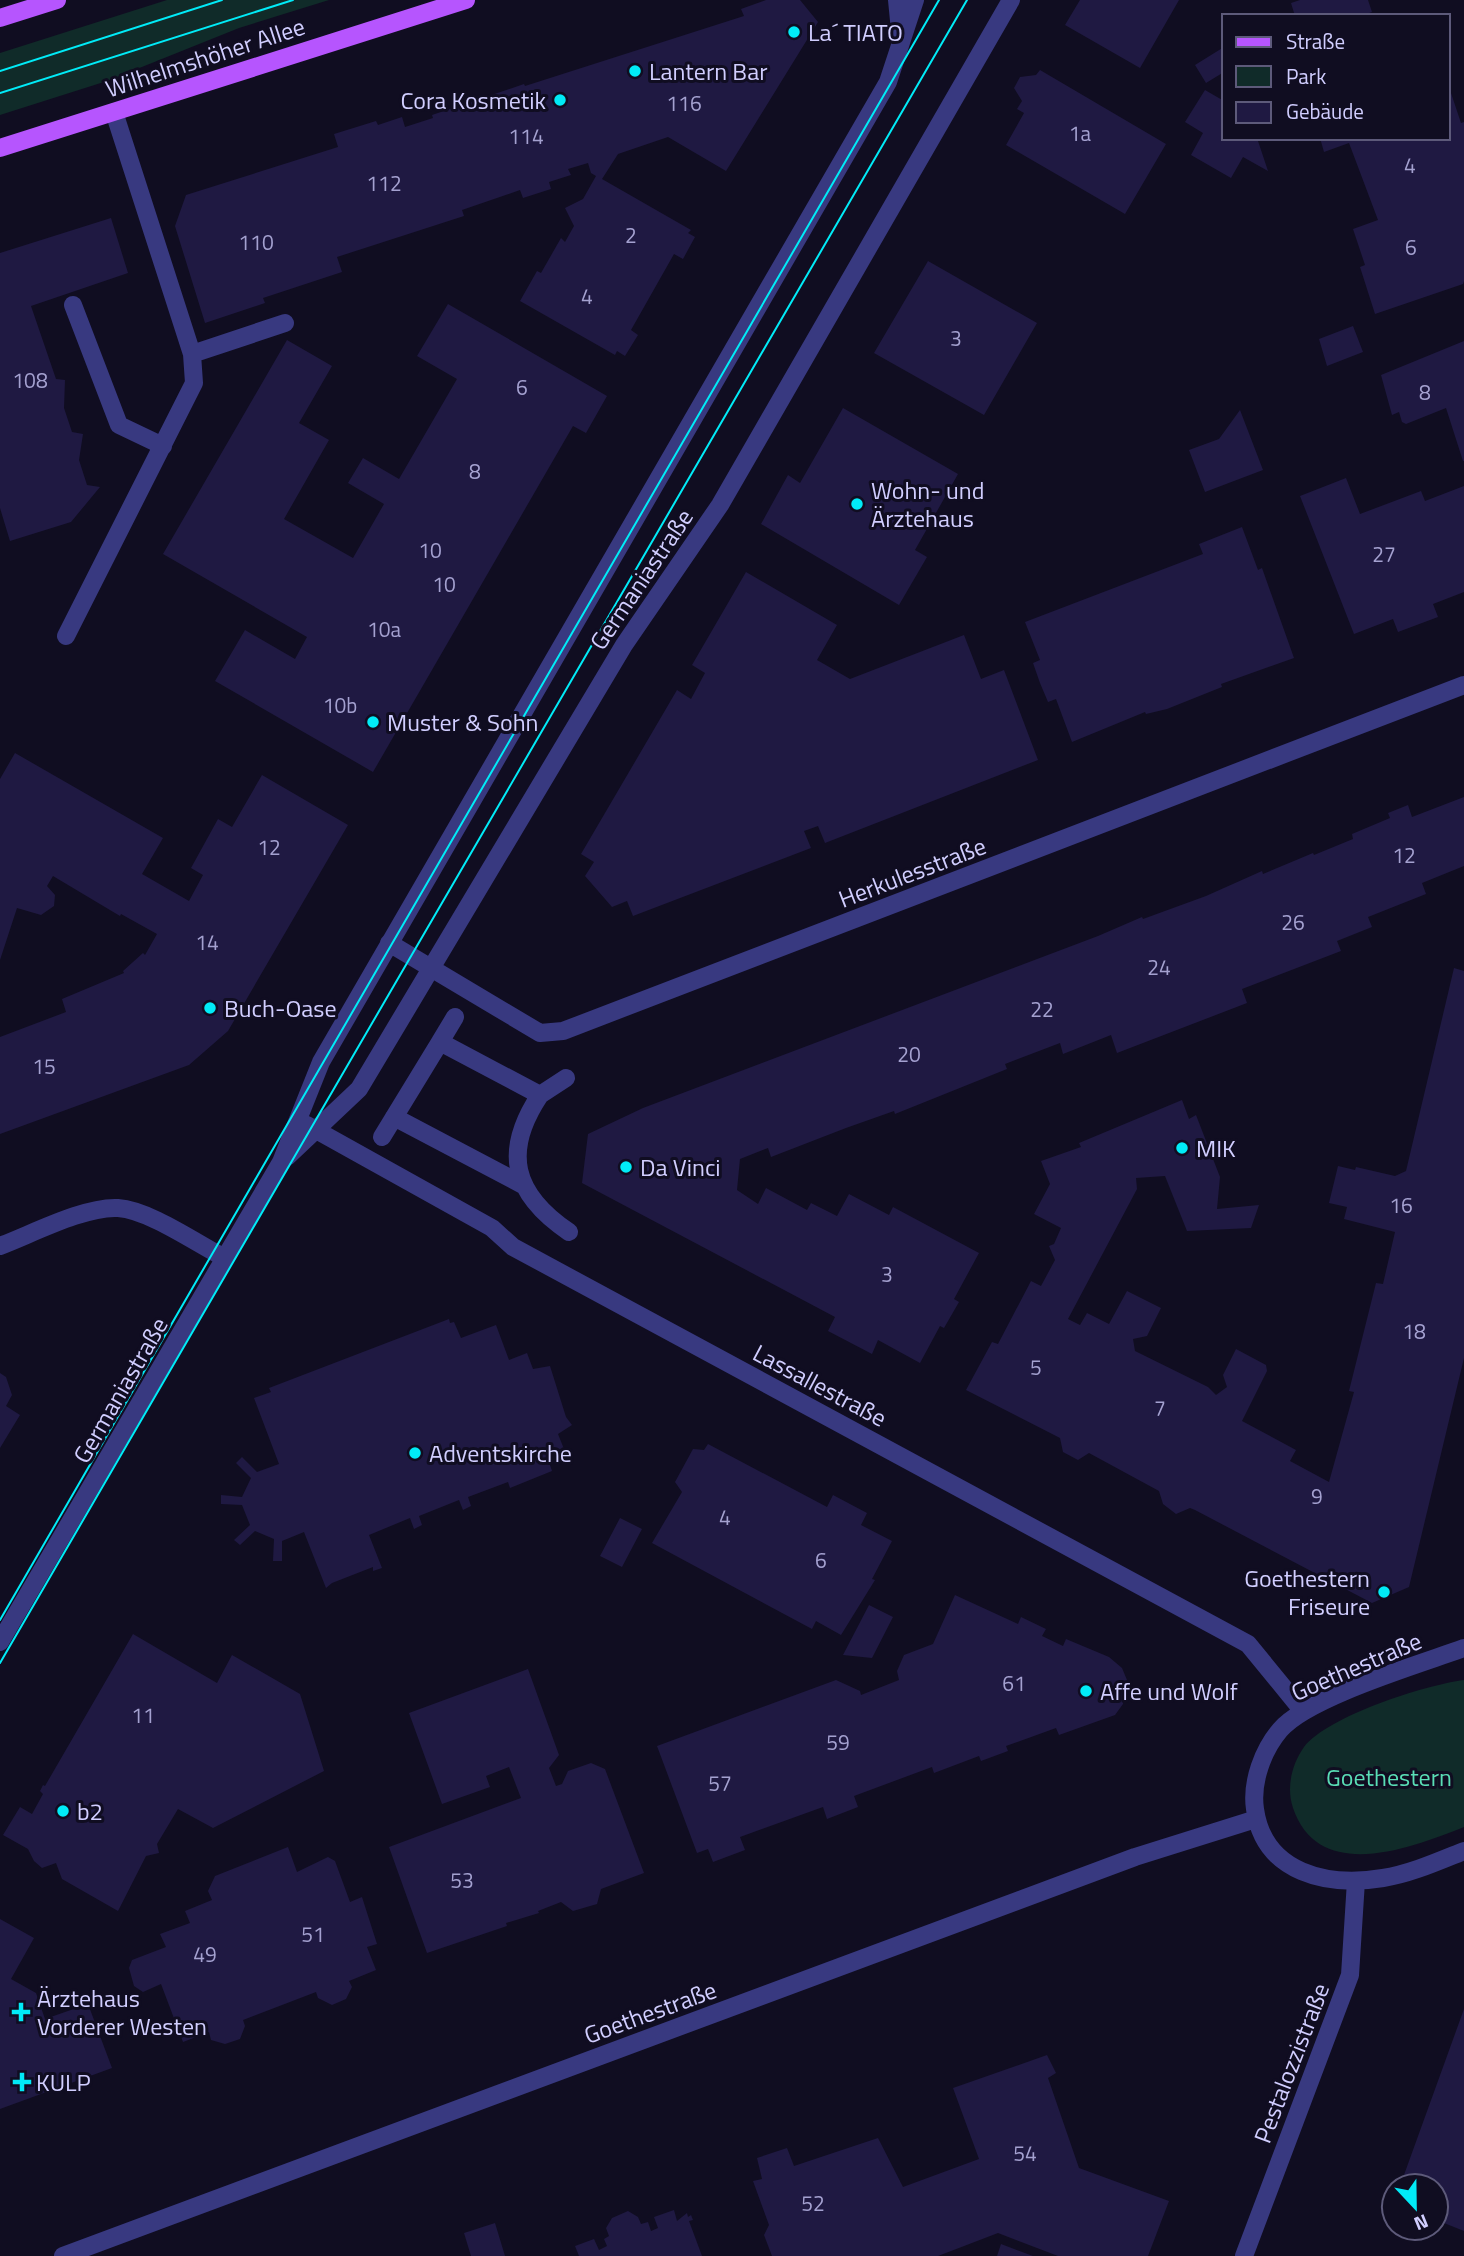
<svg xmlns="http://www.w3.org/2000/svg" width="1464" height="2256" viewBox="0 0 1464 2256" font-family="'Titillium Web',sans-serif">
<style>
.green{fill:#102b29}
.building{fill:#1f1942}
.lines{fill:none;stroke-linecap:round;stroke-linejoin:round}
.minor{stroke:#383980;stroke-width:18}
.major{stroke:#b655fe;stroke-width:18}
.tram{stroke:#01ebf7;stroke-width:2}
.poi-dot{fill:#01ebf7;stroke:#100d21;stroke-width:2.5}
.labels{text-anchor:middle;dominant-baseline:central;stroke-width:6;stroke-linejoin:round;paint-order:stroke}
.number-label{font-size:21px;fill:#a4a1d0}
.poi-label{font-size:24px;fill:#d1ceff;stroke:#100d21;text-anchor:start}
.street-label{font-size:24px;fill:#d1ceff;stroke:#100d21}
.park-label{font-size:24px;fill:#5adeb6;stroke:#100d21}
</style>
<rect width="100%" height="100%" fill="#100d21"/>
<!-- green -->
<path class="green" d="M 167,0 L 329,0 L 239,28 L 107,81 L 0,115 L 0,53 Z
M 1464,1680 L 1464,1827 C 1411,1848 1319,1884 1293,1808 C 1286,1787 1292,1764 1304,1747 C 1328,1716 1425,1685 1464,1680 Z"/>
<!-- building -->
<path class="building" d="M 766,0 L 800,0 L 818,22 L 726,171 L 668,137 L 618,154 L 602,179 L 691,230 L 688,233 L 695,237 L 683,259 L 674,254 L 631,330 L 638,335 L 625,356 L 617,351 L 615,355 L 520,301 L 537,271 L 541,273 L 561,238 L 565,242 L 574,226 L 565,208 L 583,199 L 596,176 L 591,173 L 588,163 L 568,169 L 571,175 L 549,182 L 551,189 L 523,198 L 520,190 L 462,210 L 464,216 L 337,257 L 342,272 L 263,298 L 265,303 L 205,323 L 175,226 L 186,195 L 338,147 L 334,134 L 376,121 L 378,125 L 402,117 L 405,127 L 433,118 L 432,115 L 524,84 L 525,86 L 744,16 L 741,9 Z
M 1080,0 L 1179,0 L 1140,68 L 1065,25 Z
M 1300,0 L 1368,0 L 1372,12 L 1361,16 L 1295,16 L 1291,3 Z
M 1224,47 L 1224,72 L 1206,83 L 1195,65 Z
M 1040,70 L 1166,144 L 1125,214 L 1006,145 L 1024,113 L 1017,109 L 1022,101 L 1014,88 L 1020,77 L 1036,75 Z
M 1449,87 L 1461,123 L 1464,122 L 1464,281 L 1463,284 L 1375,314 L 1360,267 L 1365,265 L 1353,229 L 1378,220 L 1349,143 L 1324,152 L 1320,138 L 1448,138 Z
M 1205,90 L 1224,101 L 1224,138 L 1257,138 L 1268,171 L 1243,157 L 1231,178 L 1191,155 L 1203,133 L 1185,122 Z
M 111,218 L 128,273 L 31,306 L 56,379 L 65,380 L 64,408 L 72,432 L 83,434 L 79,460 L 87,485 L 100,487 L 71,522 L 10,541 L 0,508 L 0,253 Z
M 928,261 L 1037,323 L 984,415 L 874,353 Z
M 448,304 L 607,396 L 586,433 L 573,426 L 373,772 L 215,681 L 245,630 L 295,659 L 307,637 L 163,554 L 287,340 L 332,366 L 299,423 L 329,440 L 284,519 L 353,558 L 384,504 L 348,483 L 363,458 L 399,479 L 457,379 L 417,356 Z
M 1353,326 L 1363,352 L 1327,366 L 1319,339 Z
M 1464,341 L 1464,461 L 1463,461 L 1446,408 L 1406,424 L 1402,422 L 1399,412 L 1392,415 L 1381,375 Z
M 843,408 L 958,474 L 915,550 L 927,557 L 899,605 L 761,524 L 788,475 L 800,483 Z
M 1240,410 L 1263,470 L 1205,492 L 1189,450 L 1219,439 Z
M 1346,478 L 1360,514 L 1421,491 L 1425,501 L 1464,486 L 1464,592 L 1433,604 L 1438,617 L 1398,632 L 1393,619 L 1354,634 L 1300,496 Z
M 1242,527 L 1258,570 L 1262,568 L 1294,658 L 1221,684 L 1222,687 L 1167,709 L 1146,714 L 1145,712 L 1072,742 L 1056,699 L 1048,702 L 1040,683 L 1033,663 L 1040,660 L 1025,622 L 1203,554 L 1199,544 Z
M 746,572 L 837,625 L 817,660 L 850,679 L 964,635 L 981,679 L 1004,670 L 1038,760 L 825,843 L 818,826 L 804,831 L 811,848 L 633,916 L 627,901 L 612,907 L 585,876 L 594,862 L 581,854 L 677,690 L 691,699 L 705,673 L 692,665 Z
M 15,753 L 163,838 L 142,874 L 189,901 L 203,875 L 191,868 L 218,819 L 232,827 L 262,775 L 348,825 L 228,1031 L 189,1065 L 0,1134 L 0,1037 L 66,1012 L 62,999 L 124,973 L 123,971 L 143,953 L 145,955 L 157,934 L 121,914 L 120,916 L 53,876 L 47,886 L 55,895 L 54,906 L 41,915 L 17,908 L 0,960 L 0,779 Z
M 1464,797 L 1464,866 L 1422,883 L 1426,894 L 1368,917 L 1372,927 L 1337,941 L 1341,951 L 1242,989 L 1247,1003 L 1117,1053 L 1111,1035 L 1063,1054 L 1060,1043 L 1005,1064 L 1007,1069 L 895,1114 L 894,1111 L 846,1128 L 771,1157 L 768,1148 L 740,1159 L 737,1190 L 758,1204 L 766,1188 L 807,1210 L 811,1203 L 837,1216 L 849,1194 L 889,1215 L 893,1207 L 979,1253 L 954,1299 L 959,1302 L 944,1328 L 940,1326 L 920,1363 L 878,1340 L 872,1354 L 828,1331 L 835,1317 L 582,1183 L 588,1134 L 643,1108 L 1098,936 L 1142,917 L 1143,919 L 1206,896 L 1262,871 L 1263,874 L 1313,853 L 1314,855 L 1353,839 L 1352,834 L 1390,818 L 1388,813 L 1408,805 L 1412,817 Z
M 1454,968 L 1464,971 L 1464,1358 L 1409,1587 L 1372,1603 L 1195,1510 L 1190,1508 L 1176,1514 L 1163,1504 L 1159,1491 L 1089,1453 L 1078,1460 L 1063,1452 L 1060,1438 L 966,1390 L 992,1342 L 998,1344 L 1031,1281 L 1041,1286 L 1055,1260 L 1049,1246 L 1054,1244 L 1061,1228 L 1034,1214 L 1050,1184 L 1041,1161 L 1081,1147 L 1079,1143 L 1182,1100 L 1189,1119 L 1196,1115 L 1220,1177 L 1217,1209 L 1259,1205 L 1251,1228 L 1187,1231 L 1165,1176 L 1136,1178 L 1137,1189 L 1068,1319 L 1080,1325 L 1087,1313 L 1109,1324 L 1127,1291 L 1161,1308 L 1147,1336 L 1133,1339 L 1135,1351 L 1208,1387 L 1216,1395 L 1227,1387 L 1223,1375 L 1236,1349 L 1266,1365 L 1267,1371 L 1242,1421 L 1296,1450 L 1290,1461 L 1329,1482 L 1354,1392 L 1349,1391 L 1376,1283 L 1383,1284 L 1395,1232 L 1344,1219 L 1347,1207 L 1329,1203 L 1338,1166 L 1355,1170 L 1356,1167 L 1395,1176 L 1406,1171 Z
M 449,1319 L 450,1323 L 454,1322 L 461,1338 L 496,1325 L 509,1360 L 527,1353 L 533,1369 L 550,1366 L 566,1417 L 572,1425 L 558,1434 L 564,1449 L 547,1456 L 552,1471 L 510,1488 L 508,1482 L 468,1497 L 471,1506 L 463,1510 L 459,1500 L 419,1516 L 422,1525 L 414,1529 L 410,1518 L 369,1535 L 382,1568 L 373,1571 L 373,1567 L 332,1583 L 326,1588 L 304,1532 L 282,1541 L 282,1561 L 273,1561 L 274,1539 L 255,1531 L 240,1545 L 234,1540 L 250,1525 L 242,1505 L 221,1504 L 221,1495 L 242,1497 L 251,1478 L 236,1463 L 242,1457 L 257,1472 L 279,1464 L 254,1398 L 271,1392 L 269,1388 Z
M 0,1373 L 6,1377 L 12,1395 L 6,1406 L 20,1415 L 0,1448 Z
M 708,1444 L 827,1507 L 833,1495 L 867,1513 L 861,1525 L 892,1541 L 872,1579 L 875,1580 L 841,1635 L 816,1621 L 812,1629 L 652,1543 L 682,1492 L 675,1482 L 693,1449 L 704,1450 Z
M 620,1518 L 642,1529 L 622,1567 L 600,1556 Z
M 955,1595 L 1018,1624 L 1021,1617 L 1046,1629 L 1042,1636 L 1063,1646 L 1066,1639 L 1109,1657 L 1122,1668 L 1127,1680 L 1123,1704 L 1115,1715 L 1059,1735 L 1056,1728 L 1006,1746 L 1008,1751 L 981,1761 L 979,1756 L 934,1773 L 932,1767 L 854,1796 L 858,1807 L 827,1819 L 823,1807 L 740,1837 L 745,1850 L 713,1862 L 708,1849 L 697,1853 L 657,1746 L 836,1680 L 860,1691 L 861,1695 L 899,1680 L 897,1671 L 904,1655 L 933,1644 Z
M 869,1605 L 893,1617 L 872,1658 L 843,1655 Z
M 133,1634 L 217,1683 L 232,1655 L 300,1694 L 324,1771 L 213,1828 L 178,1809 L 157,1844 L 159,1853 L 146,1856 L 118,1911 L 62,1879 L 56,1863 L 42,1868 L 34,1861 L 28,1849 L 3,1835 L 20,1807 L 32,1814 L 43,1794 L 40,1791 L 43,1785 L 45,1786 Z
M 528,1669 L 559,1755 L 549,1768 L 556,1786 L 562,1784 L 568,1771 L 591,1763 L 605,1769 L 644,1873 L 601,1889 L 597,1904 L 573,1911 L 561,1902 L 538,1911 L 539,1913 L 506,1923 L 507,1926 L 427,1953 L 389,1847 L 521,1798 L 509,1767 L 486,1776 L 490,1787 L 442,1804 L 409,1713 Z
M 288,1847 L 297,1872 L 328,1857 L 335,1861 L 350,1902 L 362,1897 L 377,1944 L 367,1947 L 376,1970 L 349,1981 L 352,1987 L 346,1999 L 332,2005 L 318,1998 L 316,1992 L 243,2020 L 245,2026 L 240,2039 L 225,2044 L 211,2040 L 209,2032 L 183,2042 L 161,1984 L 143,1992 L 134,1986 L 129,1968 L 132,1960 L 166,1947 L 160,1934 L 190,1923 L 185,1911 L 212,1900 L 208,1891 L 215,1876 Z
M 0,1919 L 34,1938 L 11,1979 L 36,1993 L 45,2019 L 88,2004 L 112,2068 L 0,2109 Z
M 1464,2009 L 1464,2231 L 1439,2221 L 1436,2228 L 1436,2186 L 1400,2186 Z
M 1047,2055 L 1056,2073 L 1048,2078 L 1079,2168 L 1169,2201 L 1148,2256 L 1058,2256 L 998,2233 L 938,2256 L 772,2256 L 764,2235 L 769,2225 L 753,2181 L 762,2179 L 757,2158 L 787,2148 L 794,2166 L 878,2138 L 903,2187 L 979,2159 L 953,2088 Z
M 674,2210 L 677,2221 L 687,2213 L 688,2217 L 691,2215 L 693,2220 L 689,2221 L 702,2256 L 579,2256 L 575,2246 L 594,2239 L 599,2250 L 607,2246 L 604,2239 L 609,2236 L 606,2228 L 612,2218 L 628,2211 L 638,2217 L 641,2224 L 648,2222 L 651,2231 L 658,2228 L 654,2217 Z
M 495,2223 L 505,2256 L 471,2256 L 464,2233 Z
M 1001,2244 L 1033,2256 L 997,2256 Z"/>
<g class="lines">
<!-- minor -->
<path class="minor" d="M 897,0 L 900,31
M 73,305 L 119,425 L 163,446
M 192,354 L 285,323
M 66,636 L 194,383 L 192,354 L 114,112
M 389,943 L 540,1033 L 563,1031 L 1464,685
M 440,1042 L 455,1017
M 540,1095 C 502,1152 513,1194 569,1232
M 394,1117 L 523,1185
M 307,1125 L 492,1228 L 513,1247 L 1248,1644 L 1302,1710
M 382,1137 L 440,1042 L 540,1095 L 566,1078
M 287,1157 L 359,1089 L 624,645 L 720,505 L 1011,0
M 0,1246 C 32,1234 85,1206 118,1208 C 149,1210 196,1243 225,1258
M 0,1642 L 281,1162 L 321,1062 L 888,82 L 915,0
M 1464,1648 C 1420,1664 1308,1697 1280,1730 C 1263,1750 1251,1782 1255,1809 C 1264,1874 1328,1887 1383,1878 C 1410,1874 1439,1861 1464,1851
M 63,2256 L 1135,1857 L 1256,1819
M 1244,2256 L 1350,1975 L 1356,1881"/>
<!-- major -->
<path class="major" d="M 0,18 L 57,0
M 0,148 L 466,0"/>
<!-- tram -->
<path class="tram" d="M 0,71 L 222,0
M 0,93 L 293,0
M 0,1620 L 939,0
M 0,1663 L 967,0"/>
</g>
<!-- markers -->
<g class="poi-dot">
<circle cx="794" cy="32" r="7"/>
<circle cx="635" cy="71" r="7"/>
<circle cx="560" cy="100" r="7"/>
<circle cx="857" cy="504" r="7"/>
<circle cx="373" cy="722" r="7"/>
<circle cx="210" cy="1008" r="7"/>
<circle cx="1182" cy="1148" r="7"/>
<circle cx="626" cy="1167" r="7"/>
<circle cx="415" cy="1453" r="7"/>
<circle cx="1384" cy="1592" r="7"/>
<circle cx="1086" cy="1691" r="7"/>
<circle cx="63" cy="1811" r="7"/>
<path d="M17.5 2001.5h7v7h7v7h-7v7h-7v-7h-7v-7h7z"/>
<path d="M18.5 2071.5h7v7h7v7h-7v7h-7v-7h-7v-7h7z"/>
</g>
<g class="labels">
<!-- number labels -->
<g class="number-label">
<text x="684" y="103">116</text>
<text x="1080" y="133">1a</text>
<text x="526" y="136">114</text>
<text x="1410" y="165">4</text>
<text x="384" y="183">112</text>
<text x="631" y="235">2</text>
<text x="256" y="242">110</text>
<text x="1411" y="247">6</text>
<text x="587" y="296">4</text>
<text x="956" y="338">3</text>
<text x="30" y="380">108</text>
<text x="522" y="387">6</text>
<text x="1425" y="392">8</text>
<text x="475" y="471">8</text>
<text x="430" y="550">10</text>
<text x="1384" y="554">27</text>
<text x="444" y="584">10</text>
<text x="384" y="629">10a</text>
<text x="340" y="705">10b</text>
<text x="269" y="847">12</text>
<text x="1404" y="855">12</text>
<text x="1293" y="922">26</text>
<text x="207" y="942">14</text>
<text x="1159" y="967">24</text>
<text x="1042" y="1009">22</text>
<text x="909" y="1054">20</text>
<text x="44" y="1066">15</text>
<text x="1401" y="1205">16</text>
<text x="887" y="1274">3</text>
<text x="1414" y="1331">18</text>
<text x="1036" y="1367">5</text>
<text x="1160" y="1408">7</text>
<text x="1317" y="1496">9</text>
<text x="725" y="1517">4</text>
<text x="821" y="1560">6</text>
<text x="1014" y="1683">61</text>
<text x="143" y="1715">11</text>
<text x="838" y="1742">59</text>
<text x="720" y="1783">57</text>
<text x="462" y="1880">53</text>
<text x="313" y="1934">51</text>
<text x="205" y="1954">49</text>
<text x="1025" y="2153">54</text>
<text x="813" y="2203">52</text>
</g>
<!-- poi labels -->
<g class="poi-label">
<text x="808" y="32">La´ TIATO</text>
<text x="649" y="71">Lantern Bar</text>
<text x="546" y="100" text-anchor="end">Cora Kosmetik</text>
<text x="871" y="490">Wohn- und<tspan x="871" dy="28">Ärztehaus</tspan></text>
<text x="387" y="722">Muster &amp; Sohn</text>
<text x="224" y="1008">Buch-Oase</text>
<text x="1196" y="1148">MIK</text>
<text x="640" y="1167">Da Vinci</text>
<text x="429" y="1453">Adventskirche</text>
<text x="1370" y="1578" text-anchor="end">Goethestern<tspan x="1370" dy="28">Friseure</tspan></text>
<text x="1100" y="1691">Affe und Wolf</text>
<text x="77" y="1811">b2</text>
<text x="37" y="1998">Ärztehaus<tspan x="37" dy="28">Vorderer Westen</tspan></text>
<text x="36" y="2082">KULP</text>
</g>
<!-- street labels -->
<g class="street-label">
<text transform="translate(205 57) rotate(-18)">Wilhelmshöher Allee</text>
<text transform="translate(641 579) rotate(-56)">Germaniastraße</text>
<text transform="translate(912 872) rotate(-21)">Herkulesstraße</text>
<text transform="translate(820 1385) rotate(28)">Lassallestraße</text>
<text transform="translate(120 1390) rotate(-60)">Germaniastraße</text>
<text transform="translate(1356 1666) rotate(-23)">Goethestraße</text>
<text transform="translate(650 2012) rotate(-20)">Goethestraße</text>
<text transform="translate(1291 2063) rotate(-69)">Pestalozzistraße</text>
</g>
<!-- park labels -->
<g class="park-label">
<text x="1389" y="1777">Goethestern</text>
</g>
</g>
<!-- legend -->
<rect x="1222" y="14" width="228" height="126" fill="#100d21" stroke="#5d5a7a" stroke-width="2"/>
<rect x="1236" y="37" width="35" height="10" fill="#b655fe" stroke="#5d5a7a" stroke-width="2"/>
<text x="1286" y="49" font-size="21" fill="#d1ceff">Straße</text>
<rect x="1236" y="66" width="35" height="21" fill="#102b29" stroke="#5d5a7a" stroke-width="2"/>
<text x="1286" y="84" font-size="21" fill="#d1ceff">Park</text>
<rect x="1236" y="102" width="35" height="21" fill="#1f1942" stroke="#5d5a7a" stroke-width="2"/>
<text x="1286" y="119" font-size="21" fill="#d1ceff">Gebäude</text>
<!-- north arrow -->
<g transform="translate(1415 2207) rotate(158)"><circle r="33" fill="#100d21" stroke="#5d5a7a" stroke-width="2"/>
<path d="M0-5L12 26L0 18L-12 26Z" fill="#01ebf7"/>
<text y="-10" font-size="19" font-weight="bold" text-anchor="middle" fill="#d1ceff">N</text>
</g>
</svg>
